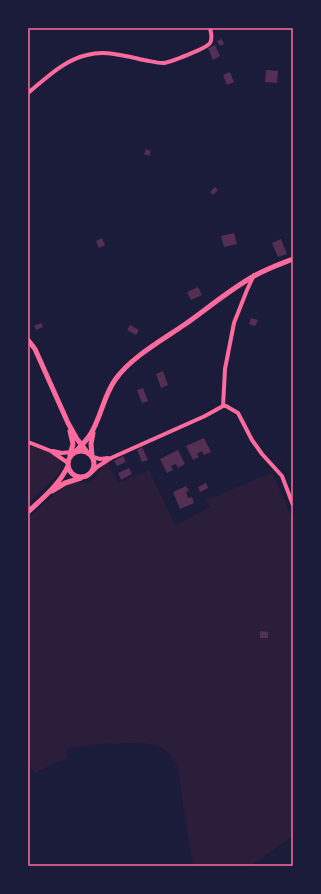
<svg xmlns="http://www.w3.org/2000/svg" width="321" height="894" viewBox="0 0 321 894" font-family="Merriweather,serif">
<style>
.green{fill:#2a1e3b}
.building{fill:#542f53}
.lines{fill:none;stroke-linecap:round;stroke-linejoin:round}
.minor{stroke:#ff6b9d;stroke-width:4}
.tertiary{stroke:#ff6b9d;stroke-width:5}
.neatline{fill:none;stroke:#ff6b9d;stroke-width:1.5}
</style>
<rect width="100%" height="100%" fill="#1b1b3a"/>
<!-- green -->
<path class="green" d="M 28,445 C 37,448 67,454 61,469 C 61,471 59,472 58,474 L 28,503 Z
M 107,462 L 118,483 L 149,470 L 175,525 L 210,507 L 206,500 L 272,473 L 293,520 L 293,836 L 250,866 L 193,866 L 183,806 L 178,767 L 169,753 L 158,746 L 143,743 L 100,744 L 68,748 L 66,758 L 34,773 L 28,761 L 28,518 L 65,485 L 71,483 L 83,483 L 90,482 L 96,477 L 102,466 Z"/>
<!-- building -->
<path class="building" d="M 222,39 L 224,44 L 220,46 L 217,41 Z
M 215,45 L 220,56 L 213,60 L 208,48 Z
M 266,70 L 278,71 L 277,83 L 265,82 Z
M 230,72 L 234,82 L 227,85 L 223,75 Z
M 146,149 L 151,151 L 149,156 L 144,154 Z
M 215,187 L 218,190 L 213,195 L 210,192 Z
M 234,233 L 237,244 L 224,247 L 221,236 Z
M 102,238 L 105,245 L 99,248 L 96,241 Z
M 281,239 L 287,254 L 278,257 L 272,243 Z
M 198,287 L 202,295 L 191,300 L 187,292 Z
M 251,318 L 258,320 L 255,326 L 249,324 Z
M 41,323 L 43,327 L 36,330 L 34,326 Z
M 130,325 L 139,330 L 136,335 L 127,330 Z
M 163,371 L 168,385 L 161,388 L 156,374 Z
M 143,388 L 148,401 L 142,403 L 137,390 Z
M 204,438 L 211,452 L 204,455 L 202,451 L 197,454 L 199,457 L 193,460 L 186,446 Z
M 142,447 L 148,460 L 142,462 L 137,450 Z
M 178,450 L 185,464 L 178,468 L 176,464 L 171,466 L 173,470 L 167,473 L 160,459 Z
M 123,456 L 126,462 L 117,466 L 114,461 Z
M 129,468 L 132,474 L 121,480 L 118,473 Z
M 206,483 L 208,488 L 200,492 L 198,487 Z
M 186,486 L 189,491 L 186,492 L 188,498 L 192,497 L 194,503 L 180,509 L 173,492 Z
M 260,631 L 268,632 L 268,638 L 260,638 Z"/>
<g class="lines">
<!-- minor -->
<path class="minor" d="M 28,93 C 45,79 64,60 87,55 C 106,50 126,56 144,60 C 150,61 157,63 163,63 C 169,63 207,48 210,43 C 213,38 211,33 210,28
M 223,406 L 225,369 L 234,323 L 247,290 L 254,275
M 223,406 L 226,406 L 238,413 L 252,440 L 262,454 L 282,476 L 293,505
M 28,442 L 51,451 L 68,463
M 53,451 L 62,453 L 72,452
M 93,457 L 100,459 L 108,458
M 93,471 L 97,467 L 111,458 L 205,416 L 223,406"/>
<!-- tertiary -->
<path class="tertiary" d="M 28,340 L 35,349 L 68,423 L 77,439 L 87,452
M 70,431 L 73,444 L 70,455
M68 464a13 13 0 1 1 26 0a13 13 0 1 1-26 0Z
M 76,451 C 81,446 86,441 90,435 C 101,418 103,397 115,380 C 130,358 162,340 184,325 C 207,309 229,290 254,276 C 266,269 280,264 293,259
M 92,455 L 91,444 L 93,433
M 52,491 L 65,483 L 81,478
M 28,512 C 43,498 59,485 68,466"/>
</g>
<!-- border -->
<rect width="321" height="894" fill="none" stroke="#1b1b3a" stroke-width="58"/>
<rect x="29" y="29" width="263" height="836" class="neatline"/>
</svg>
